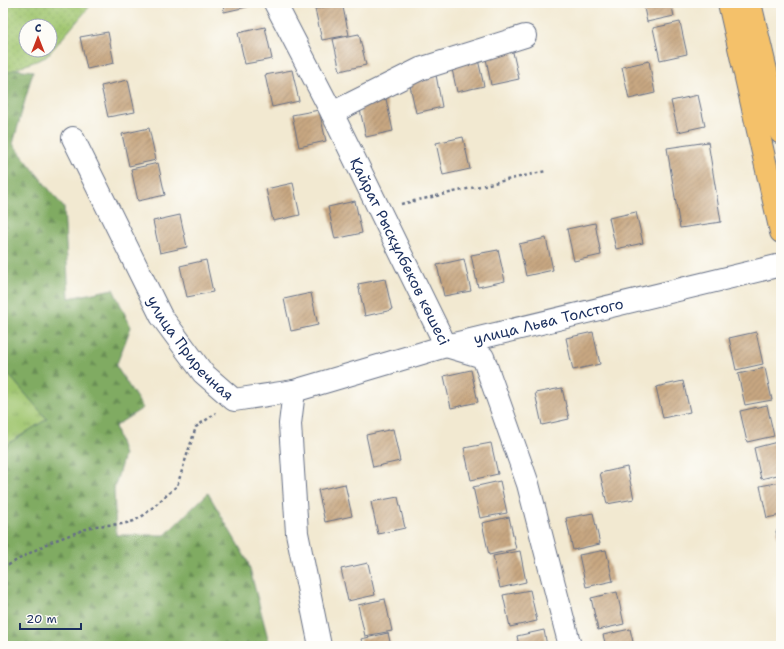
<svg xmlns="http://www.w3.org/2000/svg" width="784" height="649" viewBox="0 0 784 649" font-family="'Shantell Sans',sans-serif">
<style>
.grass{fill:url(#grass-tufts);stroke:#5e7a67}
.forest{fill:url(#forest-firs);stroke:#4e6d60}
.park{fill:url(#park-dots);stroke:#5e7a67;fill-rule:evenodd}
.building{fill:url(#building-hatch)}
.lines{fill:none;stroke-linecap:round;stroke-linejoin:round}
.minor-casing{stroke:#667086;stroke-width:24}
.major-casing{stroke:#667086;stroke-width:24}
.path{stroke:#667086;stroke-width:2.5;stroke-dasharray:3 3;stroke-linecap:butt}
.minor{stroke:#fff;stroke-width:22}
.major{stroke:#f4c16a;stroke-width:22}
.labels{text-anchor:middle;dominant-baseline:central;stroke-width:4;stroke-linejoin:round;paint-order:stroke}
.street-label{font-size:15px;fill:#1b2f5e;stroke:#fdfcf7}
</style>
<defs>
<pattern id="grass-tufts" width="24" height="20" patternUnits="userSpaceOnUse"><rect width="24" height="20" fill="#a0c670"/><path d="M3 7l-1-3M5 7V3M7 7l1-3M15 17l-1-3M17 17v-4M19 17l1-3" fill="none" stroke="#89aa63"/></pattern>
<pattern id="forest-firs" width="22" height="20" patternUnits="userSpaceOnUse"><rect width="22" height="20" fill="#80ab62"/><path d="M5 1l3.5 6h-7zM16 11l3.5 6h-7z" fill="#688c54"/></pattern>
<pattern id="park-dots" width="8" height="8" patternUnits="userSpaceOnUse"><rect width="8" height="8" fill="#a0c670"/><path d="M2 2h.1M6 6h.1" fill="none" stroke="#89aa63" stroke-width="1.8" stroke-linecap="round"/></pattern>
<pattern id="building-hatch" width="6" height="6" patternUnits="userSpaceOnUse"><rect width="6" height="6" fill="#c8a781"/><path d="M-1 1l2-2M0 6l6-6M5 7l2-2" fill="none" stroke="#a2886d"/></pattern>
</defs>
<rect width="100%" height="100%" fill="#fdfcf7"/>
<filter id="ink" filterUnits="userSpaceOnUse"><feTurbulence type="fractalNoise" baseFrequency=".025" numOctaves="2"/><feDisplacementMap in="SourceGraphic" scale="8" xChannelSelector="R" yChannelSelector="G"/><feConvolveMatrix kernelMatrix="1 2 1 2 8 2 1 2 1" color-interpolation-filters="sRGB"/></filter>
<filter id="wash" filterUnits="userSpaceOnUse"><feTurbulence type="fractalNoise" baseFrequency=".012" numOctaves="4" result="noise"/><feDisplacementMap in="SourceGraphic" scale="16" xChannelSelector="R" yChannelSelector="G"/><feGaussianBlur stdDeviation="0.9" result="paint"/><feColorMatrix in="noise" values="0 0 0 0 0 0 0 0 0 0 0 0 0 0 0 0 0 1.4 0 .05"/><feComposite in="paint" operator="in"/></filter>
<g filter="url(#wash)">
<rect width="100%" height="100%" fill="#f2e9d1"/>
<!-- grass -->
<path class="grass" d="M 3,368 L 47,419 L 3,447 Z"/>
<!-- forest -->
<path class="forest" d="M 3,68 L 33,71 L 13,144 L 64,208 L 69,298 L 113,289 L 131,327 L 116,366 L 143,408 L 115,426 L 124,455 L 114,489 L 116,535 L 165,535 L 208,493 L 248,562 L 270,646 L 3,646 L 3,447 L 47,419 L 3,368 Z"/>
<!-- park -->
<path class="park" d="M 3,3 L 92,3 L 86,11 L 46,57 L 3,74 ZM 26,26 L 50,26 L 50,50 L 26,50 Z"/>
<g id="blocks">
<!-- building -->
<path class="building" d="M 223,3 L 251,3 L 251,6 L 224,12 Z
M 304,3 L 332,3 L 332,4 L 305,9 Z
M 342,3 L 349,35 L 322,40 L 315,9 Z
M 643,3 L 671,3 L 674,16 L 647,22 Z
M 680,22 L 687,54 L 660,60 L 653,28 Z
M 265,27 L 272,59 L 245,64 L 238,33 Z
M 108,32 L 114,63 L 87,69 L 80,37 Z
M 359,34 L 366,65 L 340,71 L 333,39 Z
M 512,48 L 519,79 L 491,85 L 485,53 Z
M 477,55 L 484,86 L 457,92 L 450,60 Z
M 649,61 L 655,93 L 629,99 L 622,67 Z
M 292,70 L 299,101 L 272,107 L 265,75 Z
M 436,75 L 442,107 L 416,113 L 409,81 Z
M 128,80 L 135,112 L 108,117 L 101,86 Z
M 698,95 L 705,126 L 678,132 L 671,101 Z
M 386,99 L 393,131 L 366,137 L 359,105 Z
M 319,110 L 326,141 L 299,147 L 292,115 Z
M 149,128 L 156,160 L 129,166 L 122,134 Z
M 463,137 L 470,169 L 443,175 L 436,143 Z
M 708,142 L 721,222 L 680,228 L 667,148 Z
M 158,163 L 165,195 L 138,201 L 131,169 Z
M 293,183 L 300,215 L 273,221 L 266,189 Z
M 355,201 L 362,233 L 335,239 L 328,207 Z
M 636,212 L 643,243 L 616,249 L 609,218 Z
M 180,215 L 187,247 L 160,253 L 153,221 Z
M 595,223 L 601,255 L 574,261 L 567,229 Z
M 546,238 L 553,270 L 526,276 L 519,244 Z
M 498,250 L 505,281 L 478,287 L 471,255 Z
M 464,259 L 471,291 L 444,296 L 437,265 Z
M 206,260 L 213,292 L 187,297 L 180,266 Z
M 385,279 L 392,310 L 365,316 L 358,284 Z
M 311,293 L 318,325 L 291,331 L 284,299 Z
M 593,332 L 600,364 L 573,370 L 566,338 Z
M 756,332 L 763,364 L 736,370 L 729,338 Z
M 765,368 L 772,400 L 745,405 L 738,374 Z
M 471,370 L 478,402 L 451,408 L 444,376 Z
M 683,381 L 690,412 L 663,418 L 656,387 Z
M 562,388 L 569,419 L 542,425 L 535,393 Z
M 767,405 L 774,436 L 747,442 L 740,411 Z
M 393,429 L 400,461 L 373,467 L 366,435 Z
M 781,441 L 781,474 L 761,479 L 754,448 Z
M 491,443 L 498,474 L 471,480 L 464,448 Z
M 627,467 L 634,499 L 607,504 L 600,473 Z
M 500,481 L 507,513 L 480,518 L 473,487 Z
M 781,482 L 781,515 L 767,518 L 760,486 Z
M 345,484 L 352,516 L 325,522 L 318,490 Z
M 398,497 L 405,528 L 378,534 L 371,502 Z
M 593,513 L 600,544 L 573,550 L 566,518 Z
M 509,517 L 516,549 L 489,555 L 482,523 Z
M 781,530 L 781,552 L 780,552 L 776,531 Z
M 606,550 L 613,581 L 586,587 L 579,555 Z
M 520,551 L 526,582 L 500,588 L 493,556 Z
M 368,563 L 375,595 L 348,601 L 341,569 Z
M 530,590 L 537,621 L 510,627 L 503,595 Z
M 617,592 L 624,624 L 598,630 L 591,598 Z
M 385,599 L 392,631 L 365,636 L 358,605 Z
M 630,629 L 634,646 L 606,646 L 603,635 Z
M 544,630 L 547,646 L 519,646 L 517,636 Z
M 388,633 L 391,646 L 363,646 L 361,639 Z"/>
</g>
</g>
<g filter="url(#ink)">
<use href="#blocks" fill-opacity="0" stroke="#667086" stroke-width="1"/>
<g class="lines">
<defs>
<g id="minor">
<path id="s1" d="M 275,3 L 332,113 L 446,346 L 483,357 L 528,484 L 570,646"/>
<path d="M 332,113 L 420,69 L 525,36"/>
<path id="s2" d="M 73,138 L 161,316 L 203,373 L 234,400 L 294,391 L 290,424 L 297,533 L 320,646"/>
<path id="s3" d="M 294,391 L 446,346 L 781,265"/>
</g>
<path id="major" d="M 729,3 L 781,232
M 750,3 L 781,133"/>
</defs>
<!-- minor casing -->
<use href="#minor" class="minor-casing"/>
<!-- major casing -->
<use href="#major" class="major-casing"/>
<!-- path -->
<path class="path" d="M 401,204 L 546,171
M 3,568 L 48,543 L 94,526 L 122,524 L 134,521 L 144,515 L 177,486 L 196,427 L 216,413"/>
<!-- minor -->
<use href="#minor" class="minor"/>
<!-- major -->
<use href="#major" class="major"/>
</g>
</g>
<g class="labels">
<!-- street labels -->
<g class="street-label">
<text stroke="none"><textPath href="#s1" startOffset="278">Қайрат Рысқұлбеков көшесі</textPath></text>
<text stroke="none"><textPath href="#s3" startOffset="264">улица Льва Толстого</textPath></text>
<text stroke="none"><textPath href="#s2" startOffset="242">улица Приречная</textPath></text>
</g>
</g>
<!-- margin -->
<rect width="784" height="649" fill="none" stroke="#fdfcf7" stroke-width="16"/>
<!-- north arrow -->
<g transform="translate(38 38)"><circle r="19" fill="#fdfcf7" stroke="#a3aaba"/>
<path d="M0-3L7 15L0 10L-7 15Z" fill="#c8321e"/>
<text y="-6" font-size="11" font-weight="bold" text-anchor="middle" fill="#1b2f5e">С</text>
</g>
<!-- scale -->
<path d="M20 623v6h61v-6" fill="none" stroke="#1b2f5e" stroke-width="2"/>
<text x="26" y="623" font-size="12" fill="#1b2f5e" stroke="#fdfcf7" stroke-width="3" paint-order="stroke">20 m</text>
</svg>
